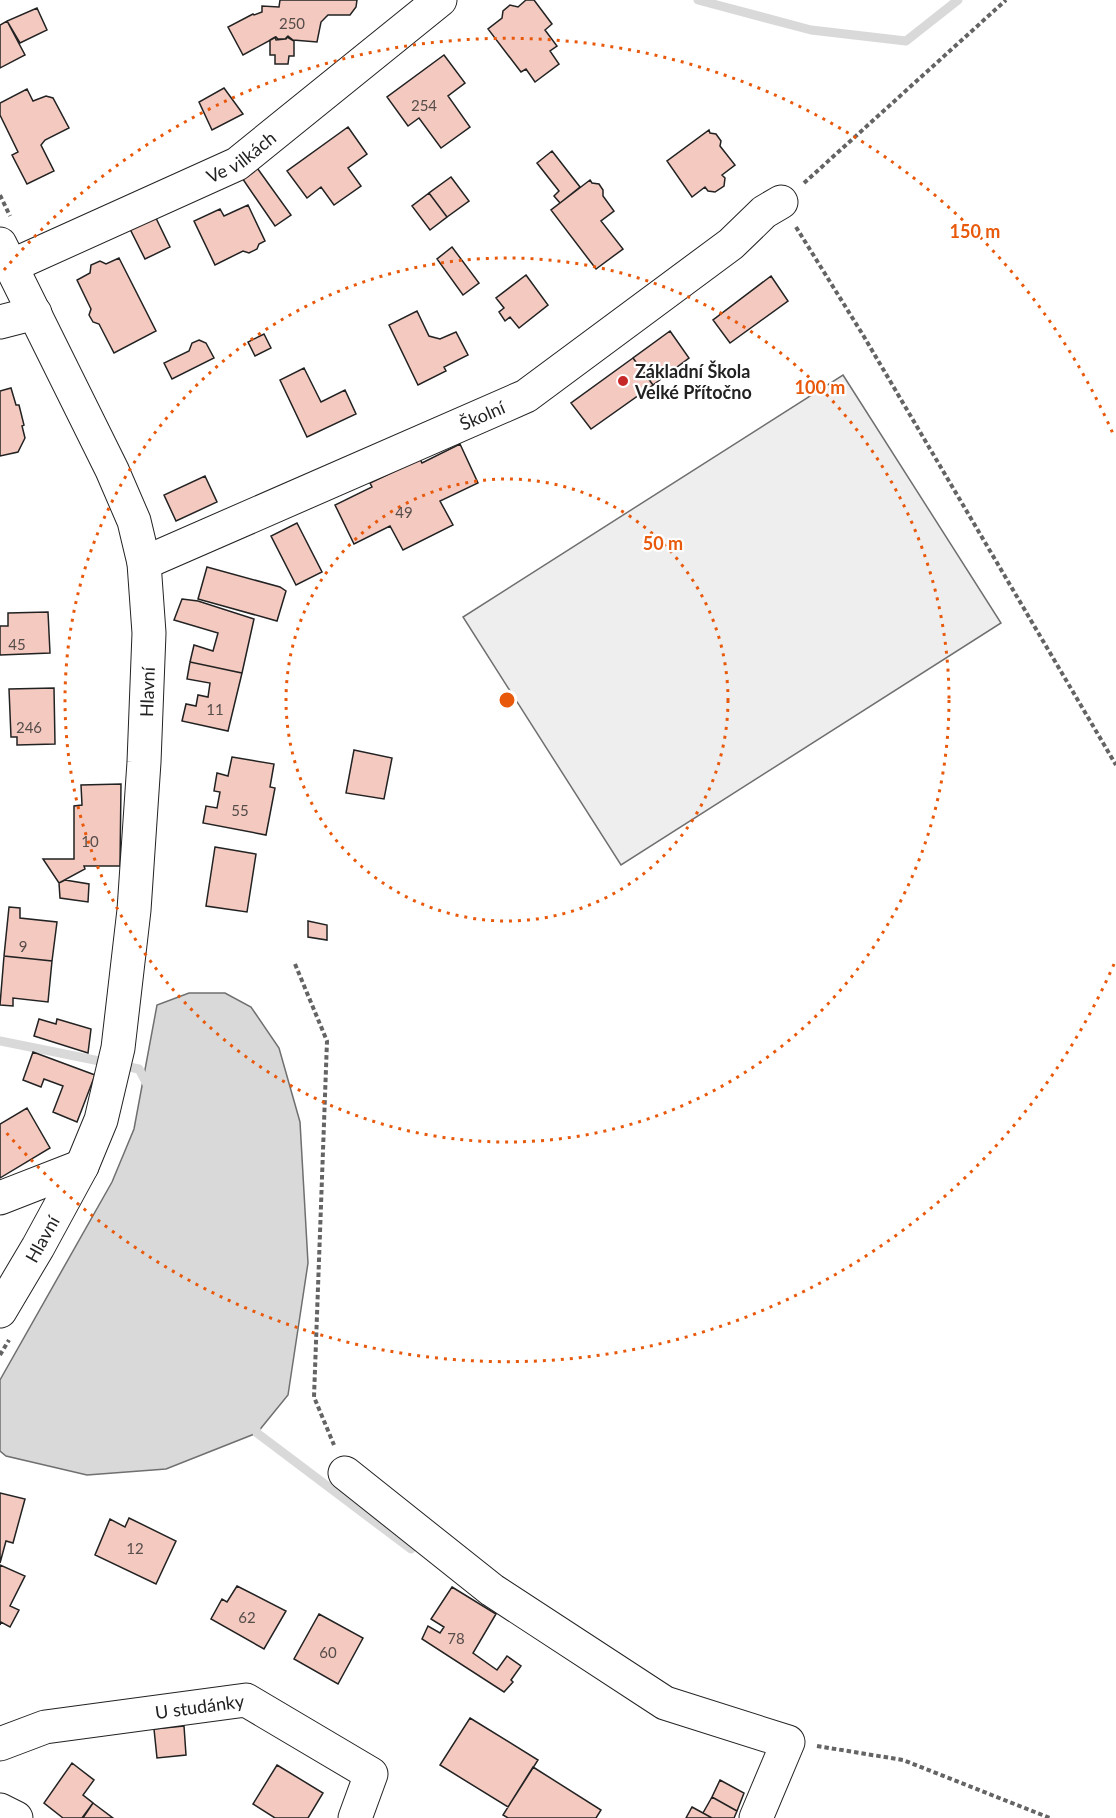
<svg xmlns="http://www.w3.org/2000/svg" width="1116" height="1818" viewBox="0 0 1116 1818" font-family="Lato,sans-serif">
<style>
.green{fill:#eee;stroke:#6f6f6f;stroke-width:1.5}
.water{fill:#d9d9d9;stroke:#6f6f6f;stroke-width:1.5}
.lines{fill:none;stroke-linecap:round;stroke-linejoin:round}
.stream{stroke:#d9d9d9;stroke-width:9}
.building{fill:#f3c9c0;stroke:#222;stroke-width:1.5}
.minor-casing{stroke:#222;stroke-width:35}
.major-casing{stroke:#222;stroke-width:35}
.path{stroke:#646464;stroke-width:4;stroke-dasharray:4.5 3;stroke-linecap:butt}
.minor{stroke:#fff;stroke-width:33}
.major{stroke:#fff;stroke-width:33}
.ring{fill:none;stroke:#e8590c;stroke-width:3;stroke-dasharray:3 6}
.poi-dot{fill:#c62828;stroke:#fff;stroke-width:2}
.labels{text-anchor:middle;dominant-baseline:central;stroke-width:4.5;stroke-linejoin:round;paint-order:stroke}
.number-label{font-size:15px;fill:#564c4a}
.street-label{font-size:18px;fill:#222;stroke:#fff}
.poi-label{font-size:18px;font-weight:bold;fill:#222;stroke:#fff;text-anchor:start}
.centre{fill:#e8590c;stroke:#fff;stroke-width:3}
.ring-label{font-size:18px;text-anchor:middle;font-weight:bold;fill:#e8590c;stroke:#fff;stroke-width:4.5;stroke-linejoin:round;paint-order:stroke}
</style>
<rect width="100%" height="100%" fill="#fff"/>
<!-- green -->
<path class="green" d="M 843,375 L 1001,623 L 621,865 L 463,617 Z"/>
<!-- water -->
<path class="water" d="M 189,993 L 225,993 L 251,1007 L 279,1048 L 300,1122 L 308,1263 L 288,1395 L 257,1433 L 166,1469 L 87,1475 L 6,1456 L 0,1451 L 0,1380 L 112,1182 L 134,1129 L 157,1005 Z"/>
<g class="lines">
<!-- stream -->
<path class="stream" d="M 698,0 L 811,30 L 906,41 L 958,0
M 0,1041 L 139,1069 L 149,1088
M 254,1422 L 257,1433 L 411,1549"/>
</g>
<!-- building -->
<path class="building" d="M 280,0 L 357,0 L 356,7 L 350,15 L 328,15 L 321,22 L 317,42 L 293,40 L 288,36 L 286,39 L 278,39 L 276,37 L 243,55 L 228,27 L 253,14 L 254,15 L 262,12 L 262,6 L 279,7 Z
M 526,0 L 534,0 L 552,24 L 545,30 L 557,46 L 550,51 L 559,64 L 535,82 L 526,69 L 521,72 L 488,29 L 502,18 L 503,11 L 510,5 L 518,7 Z
M 37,8 L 47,30 L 20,43 L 7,21 Z
M 7,21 L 25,55 L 0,68 L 0,25 Z
M 275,37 L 276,40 L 285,39 L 287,37 L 294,41 L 294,56 L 289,56 L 288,64 L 275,64 L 275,55 L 270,55 L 270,40 Z
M 444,55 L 465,83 L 448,96 L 470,127 L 441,148 L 419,118 L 408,126 L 387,97 Z
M 224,88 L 243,114 L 212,130 L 199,102 Z
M 27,89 L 33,101 L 46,96 L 53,98 L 69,128 L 45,140 L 41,145 L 54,171 L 27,184 L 12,155 L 18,152 L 0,115 L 0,103 Z
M 348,127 L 367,154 L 348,168 L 361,186 L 334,205 L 321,187 L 307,198 L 287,171 Z
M 709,130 L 710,133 L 716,134 L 721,141 L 720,146 L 735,165 L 722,175 L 725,178 L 724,186 L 715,192 L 708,191 L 705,187 L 692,197 L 667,161 Z
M 552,151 L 580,187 L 560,203 L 554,196 L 559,191 L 537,163 Z
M 255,165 L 291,215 L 275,226 L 240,175 Z
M 451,177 L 469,201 L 447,217 L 429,193 Z
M 590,180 L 592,183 L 599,184 L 603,190 L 603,196 L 614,211 L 601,221 L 623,249 L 596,269 L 551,210 Z
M 429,193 L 447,217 L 430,230 L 412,206 Z
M 248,205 L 265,241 L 259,244 L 257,249 L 249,253 L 243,251 L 215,265 L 194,221 L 220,209 L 224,216 Z
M 153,212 L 170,247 L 145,259 L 128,225 Z
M 452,247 L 479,283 L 463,295 L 437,259 Z
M 119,258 L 156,331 L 114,353 L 99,324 L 93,322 L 89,315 L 91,309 L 77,280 L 90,273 L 91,265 L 100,261 L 106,264 Z
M 526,275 L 548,305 L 519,328 L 510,317 L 505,321 L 499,312 L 504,308 L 496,298 Z
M 771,276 L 788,301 L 730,343 L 713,320 Z
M 417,311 L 429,336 L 440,339 L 456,332 L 468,355 L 444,367 L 446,371 L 418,385 L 389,325 Z
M 670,331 L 689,358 L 653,385 L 633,358 Z
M 264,334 L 271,348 L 255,356 L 248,342 Z
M 199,340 L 206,343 L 214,358 L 172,379 L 164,363 L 189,351 L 192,343 Z
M 633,358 L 653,385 L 591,429 L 571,403 Z
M 304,368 L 321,402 L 345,390 L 356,414 L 307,437 L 280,380 Z
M 11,388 L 16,405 L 19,405 L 24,425 L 22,426 L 25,438 L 18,452 L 0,456 L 0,391 Z
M 460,444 L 478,483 L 440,501 L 453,525 L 403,550 L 390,526 L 354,544 L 335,505 L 372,487 L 370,483 L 420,459 L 422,463 Z
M 205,476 L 217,502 L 176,521 L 164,495 Z
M 297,523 L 322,572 L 296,585 L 271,536 Z
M 207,567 L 280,587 L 286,591 L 277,621 L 198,599 Z
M 182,599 L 198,601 L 254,619 L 242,673 L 190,662 L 194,645 L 213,651 L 218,633 L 174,620 Z
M 48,612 L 50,653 L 0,655 L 0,626 L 8,626 L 8,613 Z
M 190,662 L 242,673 L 228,731 L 182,721 L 186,704 L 196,706 L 198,695 L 208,697 L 210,683 L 187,679 Z
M 54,688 L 55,744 L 17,745 L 17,737 L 11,737 L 9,689 Z
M 354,750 L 392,758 L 384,799 L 346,793 Z
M 232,757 L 274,764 L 270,787 L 275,788 L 266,835 L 203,823 L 206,806 L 217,808 L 220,792 L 214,791 L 217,773 L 228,776 Z
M 121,784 L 120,866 L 84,866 L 85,869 L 59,883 L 43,859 L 74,859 L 74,806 L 82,805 L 81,785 Z
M 215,847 L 256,854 L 247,912 L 206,906 Z
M 65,880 L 89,884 L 88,902 L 60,898 L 59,883 Z
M 9,907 L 20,908 L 20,918 L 57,922 L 52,961 L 4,956 Z
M 308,921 L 327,925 L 327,940 L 308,937 Z
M 4,956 L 52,961 L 48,1002 L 13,998 L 13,1006 L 0,1005 Z
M 39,1019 L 56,1024 L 57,1019 L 91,1029 L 88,1053 L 34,1036 Z
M 33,1052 L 95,1075 L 77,1122 L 53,1112 L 63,1086 L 44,1079 L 41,1087 L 23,1080 Z
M 27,1108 L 50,1148 L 0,1178 L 0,1124 Z
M 0,1493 L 25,1499 L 13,1543 L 6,1541 L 0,1563 Z
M 129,1518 L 176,1541 L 156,1584 L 95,1555 L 110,1519 L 125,1527 Z
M 0,1565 L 25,1576 L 10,1606 L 19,1610 L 10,1627 L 1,1622 L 0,1625 Z
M 237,1586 L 286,1611 L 264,1649 L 211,1619 L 222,1599 L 227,1602 Z
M 452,1587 L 496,1614 L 473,1653 L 497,1670 L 507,1656 L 521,1666 L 511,1680 L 513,1682 L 504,1692 L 422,1639 L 428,1626 L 440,1633 L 444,1627 L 431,1619 Z
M 319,1614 L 363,1638 L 338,1684 L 294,1659 Z
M 470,1718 L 538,1760 L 508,1807 L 440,1765 Z
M 184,1726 L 186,1755 L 157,1758 L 154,1729 Z
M 72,1763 L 94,1780 L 83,1795 L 93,1803 L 82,1818 L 63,1818 L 44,1803 Z
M 277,1765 L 323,1793 L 308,1818 L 275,1818 L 253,1804 Z
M 533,1767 L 601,1810 L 596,1818 L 508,1818 L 503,1815 Z
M 720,1780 L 744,1793 L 737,1811 L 712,1797 Z
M 712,1797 L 737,1811 L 734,1818 L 712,1818 L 703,1813 Z
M 93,1803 L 113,1818 L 83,1818 Z
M 692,1807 L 703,1813 L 712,1818 L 686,1818 Z"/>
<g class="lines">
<defs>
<g id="minor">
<path id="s1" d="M 11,266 L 237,164 L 440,0"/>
<path d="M 0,322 L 35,313"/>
<path id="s2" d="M 144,563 L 526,396 L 731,244 L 764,212 L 781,202"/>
<path d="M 0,1198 L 82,1166"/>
<path d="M 345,1473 L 492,1590 L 665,1703 L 788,1742 L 756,1818"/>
<path id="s3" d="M 0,1744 L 45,1727 L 246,1700 L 371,1774 L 355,1818"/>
<path d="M 0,1810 L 16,1818"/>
</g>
<path id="major" d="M 0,244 L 112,470 L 134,521 L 144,563 L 149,633 L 144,762 L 134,910 L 118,1048 L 101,1120 L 82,1166 L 38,1247 L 0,1311"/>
</defs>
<!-- minor casing -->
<use href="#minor" class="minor-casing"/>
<!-- major casing -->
<use href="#major" class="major-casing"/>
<!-- path -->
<path class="path" d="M 804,183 L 1006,0
M 0,195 L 10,216
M 796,227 L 863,335 L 1116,765
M 295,964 L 327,1041 L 314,1397 L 334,1445
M 0,1355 L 9,1340
M 817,1746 L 903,1760 L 1050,1818"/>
<!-- minor -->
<use href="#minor" class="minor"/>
<!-- major -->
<use href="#major" class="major"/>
</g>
<!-- distance rings -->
<g class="ring">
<circle cx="507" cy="700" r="221"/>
<circle cx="507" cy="700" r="442"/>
<path d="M1114 964A662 662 0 0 1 4 1130M4 270A662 662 0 0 1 1114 436"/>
</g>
<!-- markers -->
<circle class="poi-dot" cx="623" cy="381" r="6"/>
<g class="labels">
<!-- number labels -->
<g class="number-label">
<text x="292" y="23">250</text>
<text x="424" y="105">254</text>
<text x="404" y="512">49</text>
<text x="17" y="644">45</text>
<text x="215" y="709">11</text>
<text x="29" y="727">246</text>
<text x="240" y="810">55</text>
<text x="90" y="841">10</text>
<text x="23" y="946">9</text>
<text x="135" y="1548">12</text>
<text x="247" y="1617">62</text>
<text x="456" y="1638">78</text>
<text x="328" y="1652">60</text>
</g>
<!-- street labels -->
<g class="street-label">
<text stroke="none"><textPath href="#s1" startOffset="255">Ve vilkách</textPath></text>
<text stroke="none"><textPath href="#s2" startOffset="369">Školní</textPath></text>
<text transform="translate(147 692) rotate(-88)">Hlavní</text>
<text transform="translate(42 1239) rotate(-61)">Hlavní</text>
<text stroke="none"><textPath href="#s3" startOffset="204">U studánky</textPath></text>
</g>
<!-- poi labels -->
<g class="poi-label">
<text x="635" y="371">Základní Škola<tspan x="635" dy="21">Velké Přítočno</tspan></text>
</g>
</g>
<circle cx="507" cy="700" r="9" class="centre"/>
<g class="ring-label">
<text x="975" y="238">150 m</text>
<text x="820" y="394">100 m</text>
<text x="663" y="550">50 m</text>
</g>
</svg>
